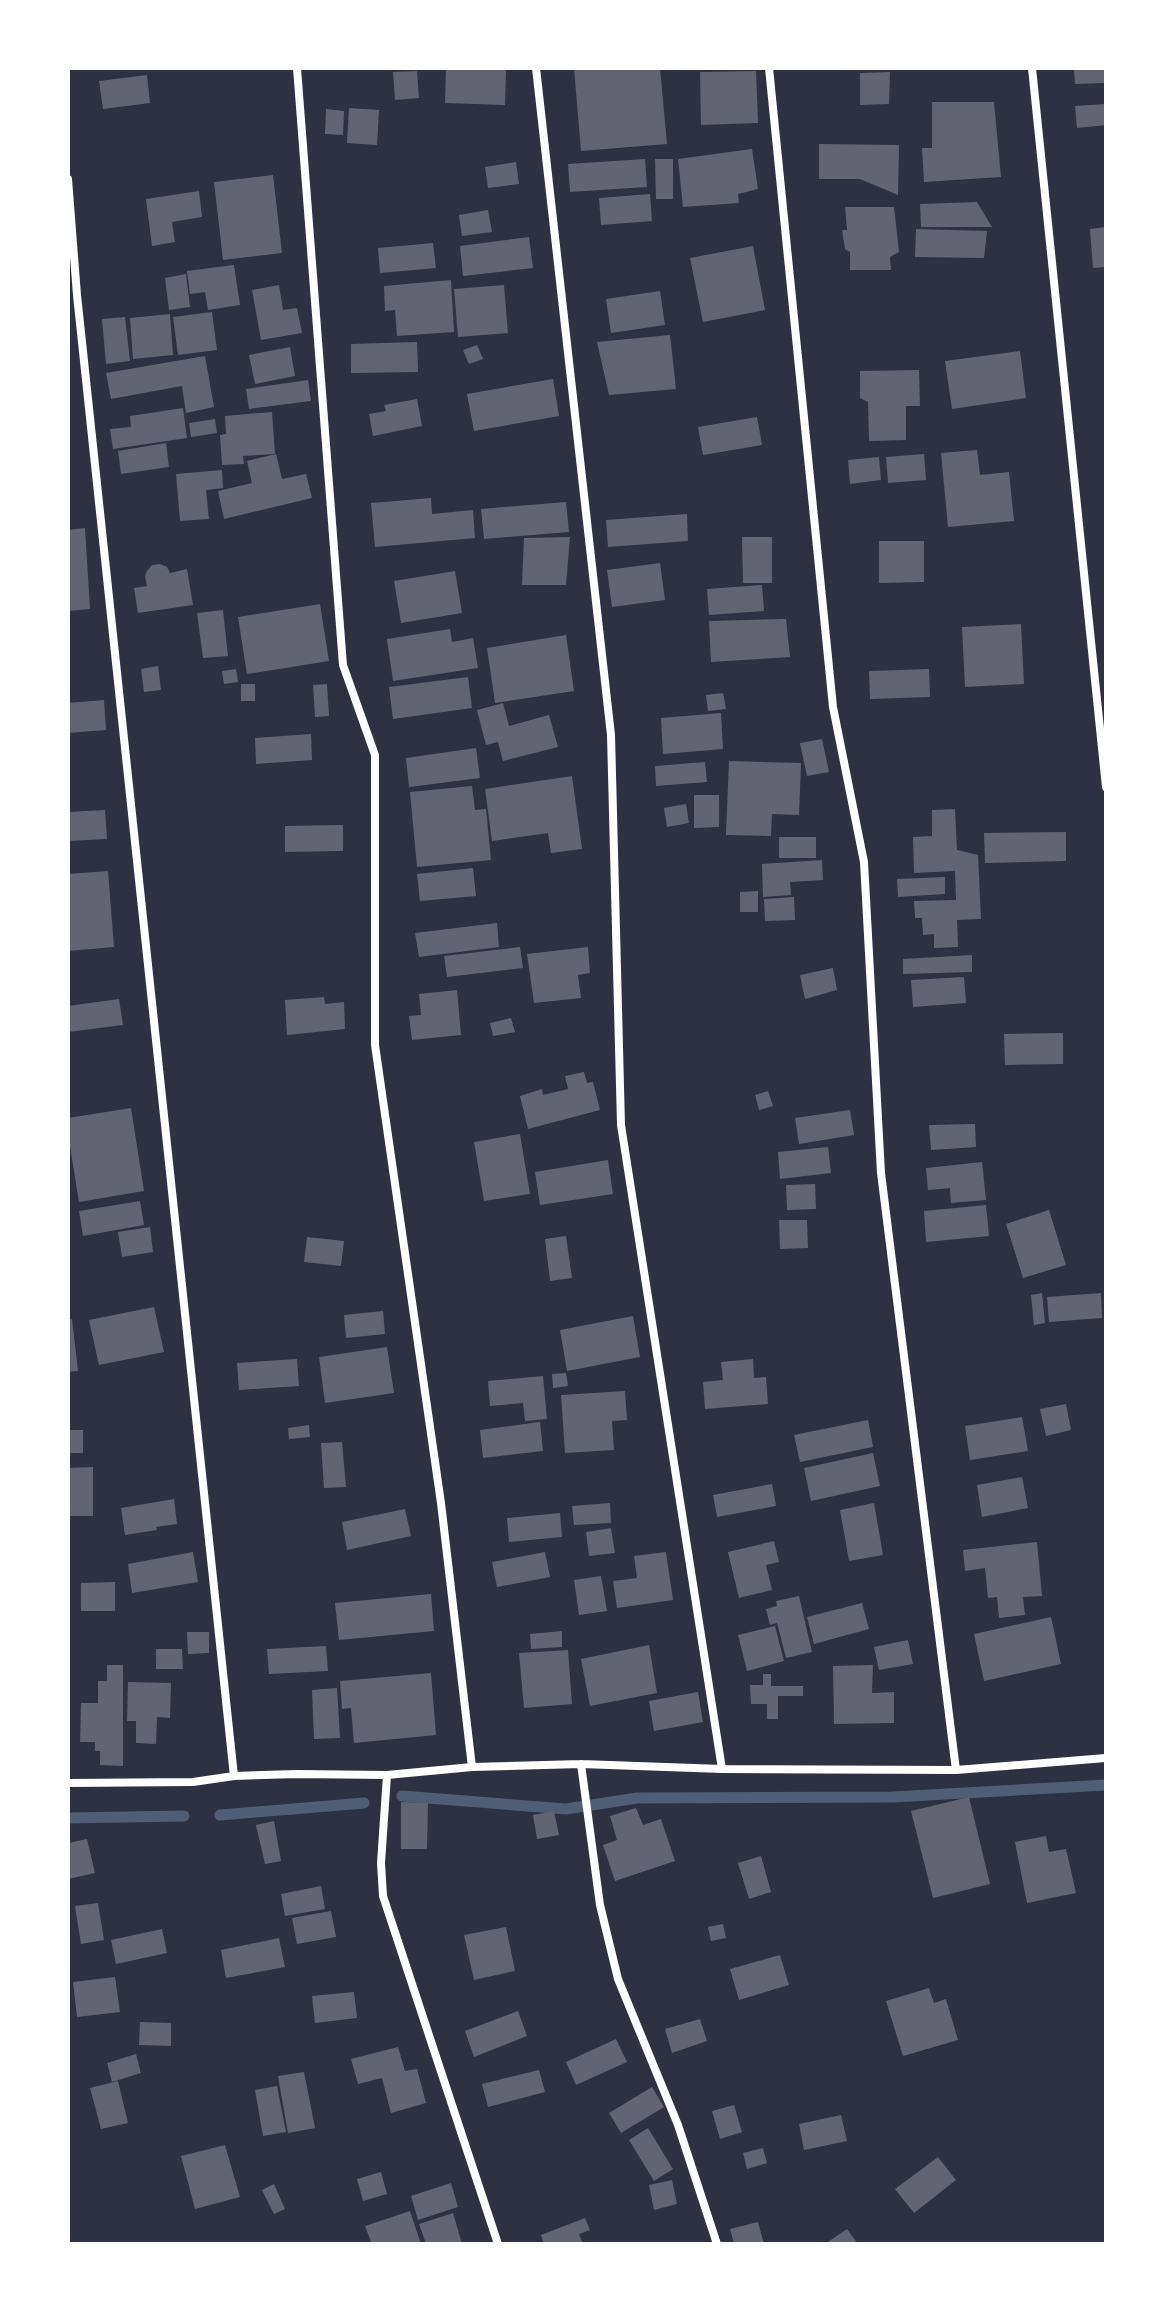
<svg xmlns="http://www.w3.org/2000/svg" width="1174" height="2312" viewBox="0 0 1174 2312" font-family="'Source Serif 4',serif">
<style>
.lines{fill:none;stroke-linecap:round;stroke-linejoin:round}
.stream{stroke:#4f5d75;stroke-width:11}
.building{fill:#626471}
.minor{stroke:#fff;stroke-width:8}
</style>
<rect width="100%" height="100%" fill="#2d3142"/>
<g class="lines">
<!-- stream -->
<path class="stream" d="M 402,1796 L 566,1809 L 637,1798 L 893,1797 L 1106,1785
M 220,1815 L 364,1803
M 68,1818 L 184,1816"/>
</g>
<!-- building -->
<path class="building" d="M 446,68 L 506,68 L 505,105 L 445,103 Z
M 574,68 L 660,68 L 667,144 L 581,151 Z
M 1074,68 L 1106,68 L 1106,83 L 1075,84 Z
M 417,71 L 419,98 L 395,100 L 393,72 Z
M 756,71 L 758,123 L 701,125 L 700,72 Z
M 890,72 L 889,104 L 860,105 L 860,73 Z
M 147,75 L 150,103 L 103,109 L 99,81 Z
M 932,102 L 994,102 L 1001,177 L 924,182 L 922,148 L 932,148 Z
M 1106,104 L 1106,125 L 1077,128 L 1075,106 Z
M 349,108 L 379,110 L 377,145 L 347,143 Z
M 326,109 L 344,111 L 343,135 L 325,134 Z
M 819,144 L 899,145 L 898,195 L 860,179 L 819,179 Z
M 752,149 L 758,189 L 738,194 L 739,203 L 683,207 L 678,159 Z
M 645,159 L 647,187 L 570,192 L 568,164 Z
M 655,159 L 673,159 L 673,199 L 656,199 Z
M 516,162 L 519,184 L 488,188 L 485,167 Z
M 273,175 L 282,253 L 223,260 L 214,182 Z
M 199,191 L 202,217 L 172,222 L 175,242 L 152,246 L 146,199 Z
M 650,194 L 652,221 L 601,225 L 599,198 Z
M 977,202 L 992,227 L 921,227 L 920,204 Z
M 845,207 L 894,207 L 899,252 L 890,257 L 891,270 L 850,270 L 850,252 L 845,249 L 842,230 L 847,230 Z
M 488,210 L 492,232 L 462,236 L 459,215 Z
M 1106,227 L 1106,267 L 1093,268 L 1090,229 Z
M 916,229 L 987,231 L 984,258 L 915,257 Z
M 529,237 L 533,268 L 463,276 L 460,246 Z
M 433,243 L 436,268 L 380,273 L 378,248 Z
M 753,246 L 765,310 L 703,322 L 690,258 Z
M 234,265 L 240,305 L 208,310 L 205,292 L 190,294 L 187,271 Z
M 186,274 L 190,307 L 169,310 L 165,278 Z
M 451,280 L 454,332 L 397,336 L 395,310 L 385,311 L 384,286 Z
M 279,285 L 283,310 L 297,308 L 302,333 L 261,340 L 252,290 Z
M 504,285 L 508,333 L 458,337 L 454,289 Z
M 660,291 L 665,325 L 611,333 L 606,299 Z
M 212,312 L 217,350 L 178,355 L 173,317 Z
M 170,314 L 173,355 L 133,359 L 130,318 Z
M 125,317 L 130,361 L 106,364 L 102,319 Z
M 670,335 L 676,389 L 609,395 L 597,342 Z
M 417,342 L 418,372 L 351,373 L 351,344 Z
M 477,345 L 483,359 L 469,364 L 463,350 Z
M 290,347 L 295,376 L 255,384 L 249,355 Z
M 1020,351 L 1026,398 L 952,409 L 945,361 Z
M 205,356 L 214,407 L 186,413 L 182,386 L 111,399 L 106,373 Z
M 919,370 L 920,406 L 906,406 L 906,440 L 869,441 L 868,402 L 860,398 L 860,371 Z
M 553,379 L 559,416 L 474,431 L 467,394 Z
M 308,380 L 311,401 L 249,409 L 246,389 Z
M 417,399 L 422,426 L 373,436 L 369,414 L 386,411 L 384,405 Z
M 183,408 L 187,438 L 113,449 L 110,429 L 131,427 L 130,416 Z
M 272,412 L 275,454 L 243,456 L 244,464 L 222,465 L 220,435 L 226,434 L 225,416 Z
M 757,417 L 762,445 L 703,455 L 698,427 Z
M 215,419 L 217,433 L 191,437 L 189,423 Z
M 166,443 L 169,467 L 121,474 L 118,451 Z
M 977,450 L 980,475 L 1009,472 L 1014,521 L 948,527 L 941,453 Z
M 276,454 L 282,479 L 306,474 L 312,498 L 224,519 L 218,491 L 252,483 L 247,461 Z
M 924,454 L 926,480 L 888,483 L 886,457 Z
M 879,457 L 881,480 L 850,484 L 848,460 Z
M 222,470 L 223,488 L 206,490 L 209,519 L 180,521 L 176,474 Z
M 431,498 L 432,514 L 473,510 L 475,538 L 375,547 L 371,503 Z
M 566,502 L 569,532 L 484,539 L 481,509 Z
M 687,514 L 688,541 L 608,547 L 606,520 Z
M 85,528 L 90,609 L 68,611 L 68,530 Z
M 570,537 L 566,585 L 522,585 L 524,538 Z
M 742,537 L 772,537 L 772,583 L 743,583 Z
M 879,541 L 924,541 L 924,582 L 879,583 Z
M 660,563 L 665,600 L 612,607 L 607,570 Z
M 160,564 L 167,567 L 170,573 L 187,569 L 193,605 L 138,613 L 134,588 L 147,586 L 145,576 L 147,571 L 152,565 Z
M 455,571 L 462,613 L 401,623 L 394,581 Z
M 762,585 L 764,611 L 709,615 L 707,589 Z
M 320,604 L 329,661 L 247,674 L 238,617 Z
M 223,610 L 228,656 L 203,658 L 197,613 Z
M 786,619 L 790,657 L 711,662 L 709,621 Z
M 1021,624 L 1024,684 L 965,687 L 962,627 Z
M 450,629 L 452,642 L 473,638 L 478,668 L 393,681 L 387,639 Z
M 566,635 L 574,691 L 495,703 L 487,648 Z
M 158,666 L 161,690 L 144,692 L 141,669 Z
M 236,669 L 238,682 L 224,684 L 222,671 Z
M 929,669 L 930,697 L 870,699 L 869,671 Z
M 468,677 L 472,708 L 393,719 L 389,687 Z
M 241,684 L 255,684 L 255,701 L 241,701 Z
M 327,684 L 329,716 L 315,717 L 313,685 Z
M 723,693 L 726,709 L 708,711 L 706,695 Z
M 104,700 L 106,730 L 68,733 L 68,703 Z
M 503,703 L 509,726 L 549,715 L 558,747 L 503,761 L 498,742 L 486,745 L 477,710 Z
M 721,713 L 723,749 L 663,754 L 661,718 Z
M 311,734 L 312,760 L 256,764 L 255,738 Z
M 822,739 L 829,772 L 807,776 L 800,743 Z
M 476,748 L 480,778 L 409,787 L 406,758 Z
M 729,761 L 801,763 L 799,815 L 772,814 L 771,836 L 726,835 Z
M 705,762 L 707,782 L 656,786 L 655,766 Z
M 572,776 L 582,849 L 551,853 L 548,833 L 492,841 L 485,789 Z
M 472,786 L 475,810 L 486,809 L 491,860 L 417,867 L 410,792 Z
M 694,795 L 719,795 L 719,827 L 694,828 Z
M 686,804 L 689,823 L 667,827 L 664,808 Z
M 955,809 L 957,850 L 978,855 L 981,919 L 957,920 L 958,947 L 934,948 L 934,934 L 923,935 L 922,918 L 915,918 L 914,901 L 956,900 L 955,871 L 914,873 L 913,837 L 932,836 L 932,810 Z
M 105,810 L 107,839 L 68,841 L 68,812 Z
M 343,825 L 343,851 L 285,852 L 285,826 Z
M 1066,832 L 1066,861 L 985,863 L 984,833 Z
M 779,837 L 816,837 L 816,858 L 779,858 Z
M 822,860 L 823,880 L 790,882 L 791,895 L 763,897 L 762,864 Z
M 473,868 L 476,896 L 420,901 L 417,874 Z
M 108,871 L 114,947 L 68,951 L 68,874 Z
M 945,877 L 945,894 L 898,897 L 897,879 Z
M 758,891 L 758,912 L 740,912 L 740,892 Z
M 794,897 L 795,920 L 765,921 L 764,899 Z
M 497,923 L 499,947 L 419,957 L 415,933 Z
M 520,947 L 523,968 L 447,977 L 444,956 Z
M 588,947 L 590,973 L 578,975 L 581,998 L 534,1003 L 527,954 Z
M 972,955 L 972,972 L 903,974 L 903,959 Z
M 833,968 L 837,990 L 805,999 L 800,975 Z
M 964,977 L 966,1003 L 913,1007 L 911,980 Z
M 457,990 L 461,1035 L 412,1040 L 409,1016 L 421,1015 L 419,994 Z
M 324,997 L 325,1004 L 344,1002 L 345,1029 L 287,1035 L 285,1000 Z
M 119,999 L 123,1025 L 68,1032 L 68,1006 Z
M 511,1018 L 515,1032 L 493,1036 L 490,1023 Z
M 1063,1033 L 1063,1064 L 1005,1065 L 1004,1034 Z
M 584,1072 L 587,1083 L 593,1082 L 600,1110 L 528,1129 L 520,1096 L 542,1089 L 543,1095 L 568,1089 L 565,1076 Z
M 768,1091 L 773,1106 L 759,1110 L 755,1095 Z
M 131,1108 L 144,1191 L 79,1202 L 68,1134 L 68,1118 Z
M 850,1110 L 854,1135 L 799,1144 L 795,1118 Z
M 975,1124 L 976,1147 L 931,1150 L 929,1125 Z
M 520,1134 L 530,1194 L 484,1201 L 474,1142 Z
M 828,1147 L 831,1173 L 780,1179 L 778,1152 Z
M 608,1160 L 613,1194 L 540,1205 L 535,1172 Z
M 982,1162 L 986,1200 L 951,1203 L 950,1188 L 928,1190 L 926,1168 Z
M 815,1184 L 816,1209 L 787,1210 L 786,1185 Z
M 140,1201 L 144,1225 L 83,1236 L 79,1211 Z
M 986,1205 L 989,1236 L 926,1242 L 924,1211 Z
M 1049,1210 L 1066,1265 L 1023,1278 L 1006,1224 Z
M 779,1220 L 807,1220 L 808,1248 L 780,1249 Z
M 150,1227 L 153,1252 L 122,1257 L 118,1232 Z
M 566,1236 L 572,1278 L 550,1281 L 545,1239 Z
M 307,1237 L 344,1241 L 341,1266 L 304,1262 Z
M 1042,1293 L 1045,1323 L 1034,1325 L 1031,1295 Z
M 1101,1293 L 1102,1318 L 1049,1322 L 1047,1297 Z
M 154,1307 L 164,1352 L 99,1365 L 89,1320 Z
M 383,1311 L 385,1334 L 346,1338 L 344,1315 Z
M 633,1316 L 640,1357 L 567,1371 L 560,1330 Z
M 72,1319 L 78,1371 L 68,1372 L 68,1320 Z
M 387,1347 L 394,1393 L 325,1403 L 319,1357 Z
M 297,1359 L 299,1386 L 239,1390 L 237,1363 Z
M 753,1359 L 754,1378 L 766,1377 L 768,1404 L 705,1409 L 703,1382 L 723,1380 L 721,1362 Z
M 566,1373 L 568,1386 L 553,1388 L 552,1374 Z
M 543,1376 L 547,1419 L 525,1421 L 523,1403 L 490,1406 L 488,1381 Z
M 625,1391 L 627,1420 L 612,1421 L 614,1450 L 565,1453 L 561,1395 Z
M 1066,1404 L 1071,1430 L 1046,1436 L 1040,1409 Z
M 1022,1417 L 1028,1451 L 970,1460 L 965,1426 Z
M 868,1420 L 873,1447 L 800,1462 L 794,1435 Z
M 540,1422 L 543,1451 L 483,1458 L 480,1430 Z
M 309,1425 L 310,1437 L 289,1439 L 288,1428 Z
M 68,1430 L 83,1430 L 83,1453 L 68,1453 Z
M 342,1442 L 346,1487 L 324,1488 L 321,1443 Z
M 873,1453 L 880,1486 L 811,1501 L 804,1468 Z
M 93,1467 L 93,1516 L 68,1516 L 68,1468 Z
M 1022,1477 L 1028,1508 L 982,1517 L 977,1485 Z
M 772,1484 L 776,1506 L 717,1517 L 713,1495 Z
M 174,1499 L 177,1524 L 156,1527 L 157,1530 L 125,1535 L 121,1508 Z
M 610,1503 L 611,1523 L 574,1525 L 572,1506 Z
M 874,1503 L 883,1555 L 849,1561 L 840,1510 Z
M 405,1509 L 411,1536 L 347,1550 L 342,1522 Z
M 560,1513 L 562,1537 L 509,1542 L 507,1518 Z
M 611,1528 L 615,1553 L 589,1556 L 586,1532 Z
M 774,1541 L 779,1562 L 766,1565 L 772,1590 L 739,1598 L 728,1552 Z
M 1037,1542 L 1042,1596 L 1023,1597 L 1025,1615 L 999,1618 L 997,1597 L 988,1598 L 985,1568 L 965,1571 L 963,1550 Z
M 193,1552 L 198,1582 L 132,1593 L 128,1564 Z
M 545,1552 L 550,1577 L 497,1587 L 492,1562 Z
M 666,1552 L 673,1600 L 617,1608 L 613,1581 L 637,1578 L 634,1556 Z
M 601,1576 L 607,1611 L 579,1615 L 574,1580 Z
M 115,1582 L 115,1611 L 81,1611 L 81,1583 Z
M 431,1594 L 434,1631 L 339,1640 L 335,1603 Z
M 799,1596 L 812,1652 L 786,1658 L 777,1623 L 770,1625 L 766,1609 L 777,1606 L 776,1601 Z
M 862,1603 L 869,1629 L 814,1644 L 807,1617 Z
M 1051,1617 L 1061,1664 L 984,1681 L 974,1634 Z
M 775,1626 L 784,1661 L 747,1671 L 738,1635 Z
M 562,1631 L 562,1647 L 531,1649 L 530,1634 Z
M 187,1632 L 209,1632 L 209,1653 L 188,1654 Z
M 908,1640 L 913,1664 L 879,1670 L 874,1647 Z
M 649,1645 L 657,1693 L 590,1706 L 581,1659 Z
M 326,1646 L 328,1671 L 269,1674 L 267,1649 Z
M 156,1649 L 182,1649 L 183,1669 L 156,1669 Z
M 568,1650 L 572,1704 L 524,1708 L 519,1653 Z
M 107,1665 L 123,1665 L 123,1766 L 100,1765 L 100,1751 L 95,1751 L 95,1742 L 80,1742 L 81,1703 L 98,1703 L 98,1681 L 107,1681 Z
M 873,1665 L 872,1693 L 894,1692 L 894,1723 L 834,1724 L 833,1666 Z
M 431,1673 L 436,1735 L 354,1743 L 351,1708 L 342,1709 L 340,1681 Z
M 763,1674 L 771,1674 L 771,1686 L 803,1686 L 803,1696 L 778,1696 L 778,1719 L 767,1719 L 767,1704 L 751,1704 L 750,1685 L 763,1685 Z
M 128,1682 L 171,1683 L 170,1718 L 157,1717 L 156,1744 L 136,1743 L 136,1721 L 127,1721 Z
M 337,1688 L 340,1738 L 314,1739 L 312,1690 Z
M 698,1692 L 703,1722 L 654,1731 L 649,1701 Z
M 969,1797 L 990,1884 L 933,1898 L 911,1811 Z
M 401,1802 L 428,1803 L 427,1849 L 401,1849 Z
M 636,1808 L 643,1825 L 661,1819 L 675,1861 L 615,1881 L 603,1845 L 617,1840 L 610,1816 Z
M 554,1811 L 559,1835 L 537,1839 L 533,1815 Z
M 274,1821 L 281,1861 L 265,1864 L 256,1825 Z
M 1046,1836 L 1049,1852 L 1066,1849 L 1076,1893 L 1027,1903 L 1015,1842 Z
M 87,1839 L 95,1873 L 68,1879 L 68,1843 Z
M 761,1856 L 771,1892 L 749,1899 L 738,1863 Z
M 321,1886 L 325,1909 L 285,1916 L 281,1894 Z
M 98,1903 L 104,1940 L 81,1944 L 75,1906 Z
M 331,1911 L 336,1937 L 297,1944 L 292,1918 Z
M 723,1924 L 726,1938 L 711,1941 L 708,1927 Z
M 506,1927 L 515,1971 L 474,1980 L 464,1935 Z
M 162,1929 L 167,1953 L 116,1964 L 111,1940 Z
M 279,1938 L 285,1967 L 226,1978 L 221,1950 Z
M 780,1955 L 789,1985 L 739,2000 L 730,1969 Z
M 115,1977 L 120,2012 L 77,2017 L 73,1982 Z
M 929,1988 L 934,2003 L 946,1999 L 958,2040 L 903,2056 L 886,2001 Z
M 354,1992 L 357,2018 L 315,2023 L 312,1996 Z
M 518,2011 L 527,2036 L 474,2057 L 465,2031 Z
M 700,2019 L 707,2041 L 672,2053 L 665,2029 Z
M 140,2022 L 171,2023 L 171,2046 L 139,2045 Z
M 616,2039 L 627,2062 L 576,2085 L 566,2062 Z
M 398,2047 L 405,2071 L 417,2069 L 426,2103 L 391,2113 L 382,2078 L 358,2084 L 351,2059 Z
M 136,2054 L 141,2073 L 112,2082 L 107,2063 Z
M 539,2070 L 545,2092 L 488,2107 L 482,2084 Z
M 304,2072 L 315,2128 L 288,2133 L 278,2076 Z
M 118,2081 L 128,2123 L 101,2129 L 90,2088 Z
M 277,2086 L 286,2132 L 263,2136 L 255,2090 Z
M 652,2087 L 664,2107 L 621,2133 L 609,2113 Z
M 734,2105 L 742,2132 L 720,2139 L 712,2111 Z
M 841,2115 L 847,2141 L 804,2150 L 799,2124 Z
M 648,2128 L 673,2169 L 654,2181 L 629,2140 Z
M 225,2145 L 240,2197 L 195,2209 L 181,2156 Z
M 763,2148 L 767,2163 L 747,2169 L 743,2153 Z
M 938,2157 L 956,2180 L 914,2213 L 895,2189 Z
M 381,2172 L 387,2194 L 363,2201 L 357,2179 Z
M 672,2180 L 677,2204 L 654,2210 L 649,2185 Z
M 451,2183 L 458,2207 L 418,2220 L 411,2196 Z
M 274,2184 L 285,2209 L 274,2214 L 262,2190 Z
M 410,2211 L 421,2244 L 372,2244 L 365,2226 Z
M 453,2213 L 462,2244 L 426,2244 L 419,2224 Z
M 585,2218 L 590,2230 L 579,2234 L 583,2244 L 544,2244 L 541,2235 Z
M 758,2222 L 764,2244 L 734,2244 L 730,2229 Z
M 847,2229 L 858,2244 L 825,2244 Z"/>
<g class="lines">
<!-- minor -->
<path class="minor" d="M 297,68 L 343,665 L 375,755 L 375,1045 L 441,1503 L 472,1767
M 536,68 L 611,735 L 621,1125 L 722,1769
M 769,68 L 833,707 L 864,862 L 881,1173 L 956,1770
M 1032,68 L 1106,787
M 68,179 L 77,295 L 234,1776
M 581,1764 L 600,1905 L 618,1979 L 678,2125 L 717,2244
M 387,1775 L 381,1863 L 383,1896 L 498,2244
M 68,1783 L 193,1782 L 234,1776 L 297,1774 L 387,1775 L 472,1767 L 581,1764 L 722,1769 L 956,1770 L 1106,1758"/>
</g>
<!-- border -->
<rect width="1174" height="2312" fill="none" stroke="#ffffff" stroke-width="140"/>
</svg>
